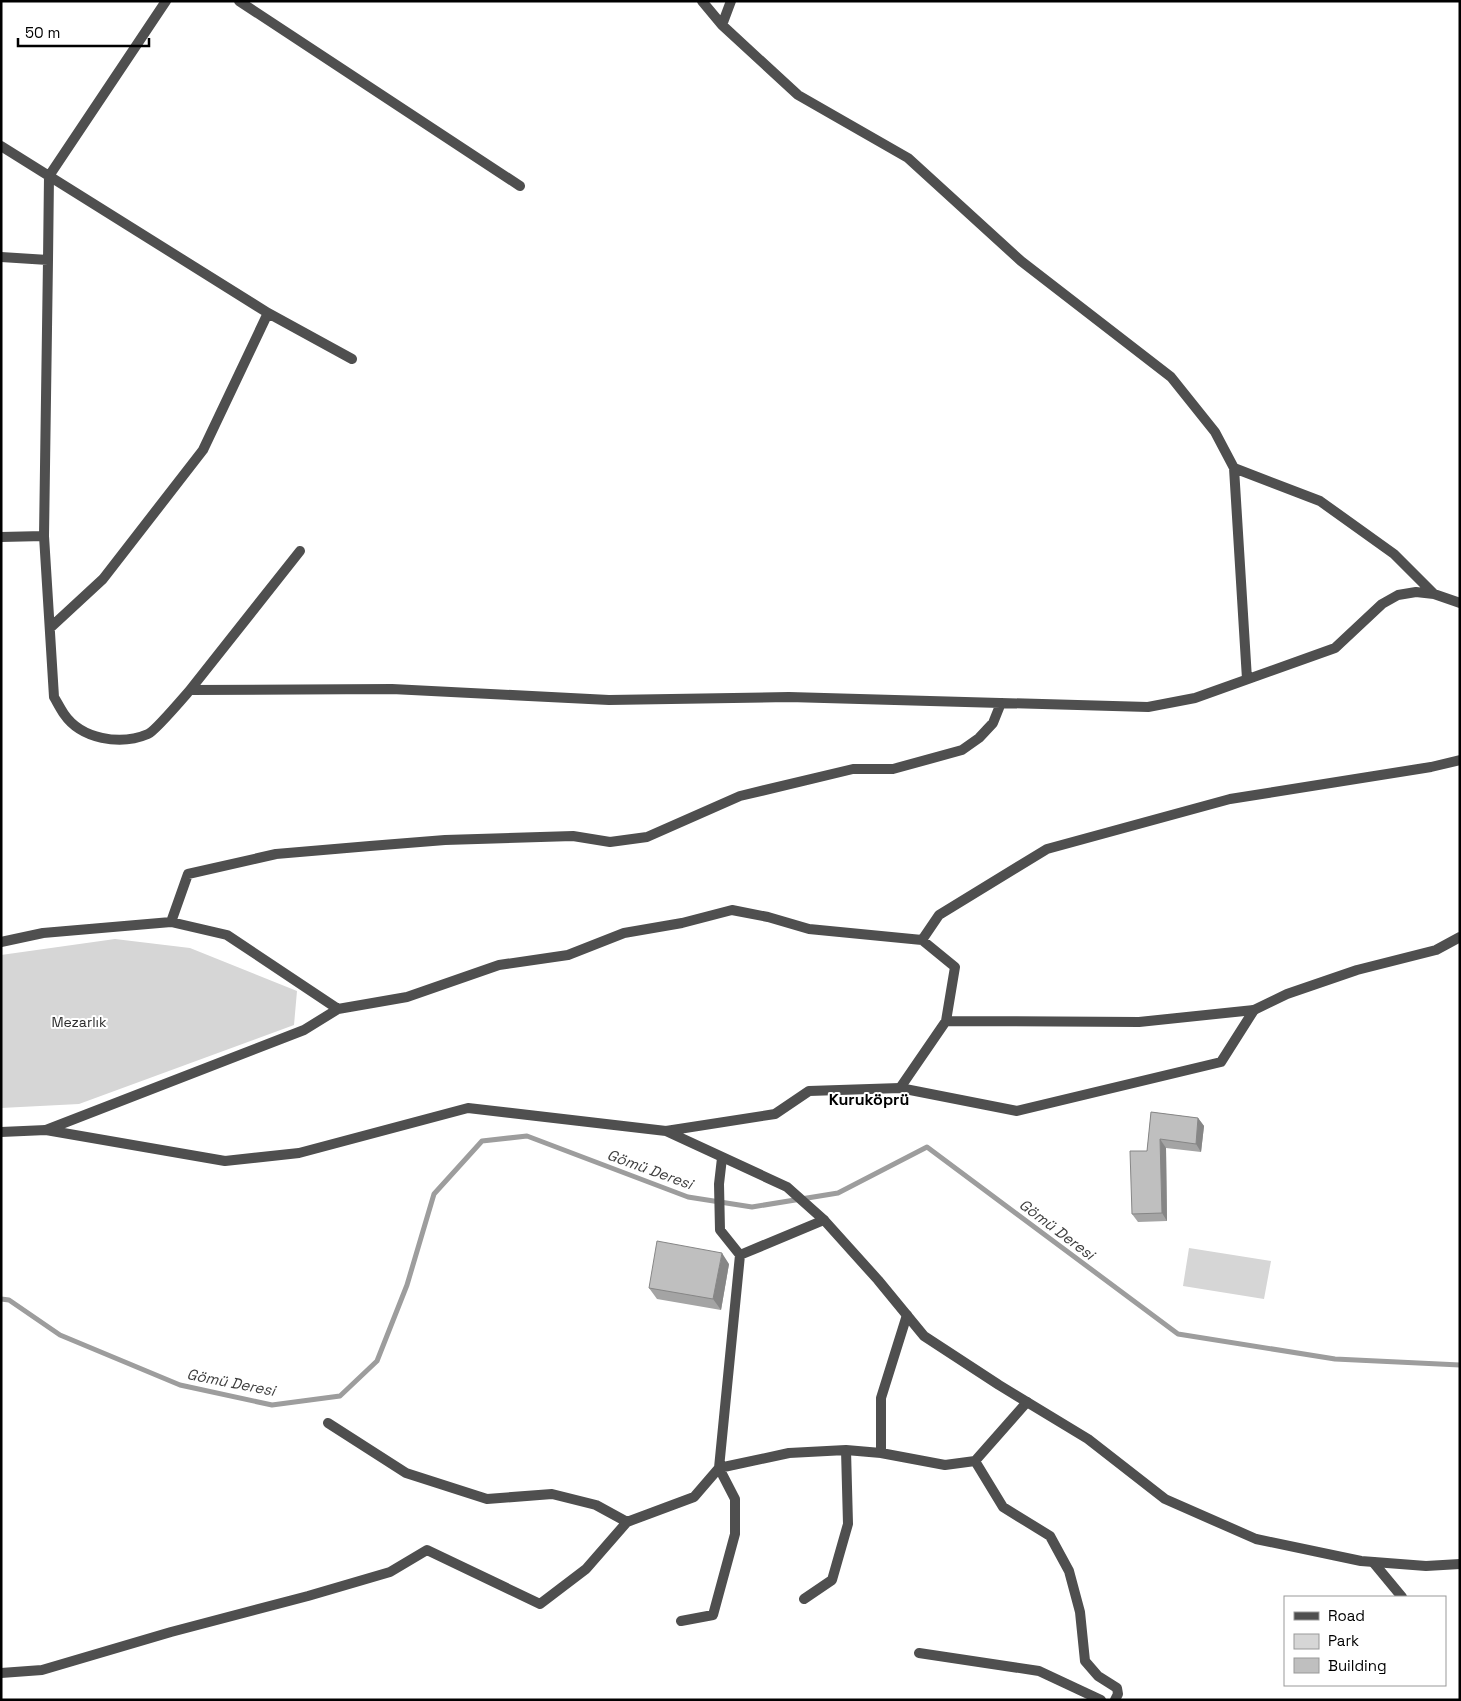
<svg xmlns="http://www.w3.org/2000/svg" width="1461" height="1701" viewBox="0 0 1461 1701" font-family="'Space Grotesk',sans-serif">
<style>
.green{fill:#d6d6d6}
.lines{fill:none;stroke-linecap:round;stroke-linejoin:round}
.stream{stroke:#9d9d9d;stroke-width:5}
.minor{stroke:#4f4f4f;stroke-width:10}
.tertiary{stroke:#4f4f4f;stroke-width:10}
.wall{fill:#a4a4a4}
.shaded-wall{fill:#868686}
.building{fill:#bfbfbf;stroke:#868686}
.labels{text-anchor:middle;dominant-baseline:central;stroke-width:4;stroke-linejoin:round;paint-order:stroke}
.park-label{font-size:14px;fill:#2d2d2d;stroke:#fff}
.water-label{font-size:15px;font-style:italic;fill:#3e3e3e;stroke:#fff}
.quarter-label{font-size:16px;font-weight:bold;fill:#000;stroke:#fff}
</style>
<rect width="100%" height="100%" fill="#fff"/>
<!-- green -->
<path class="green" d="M 115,939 L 190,948 L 297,991 L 294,1025 L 79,1104 L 1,1108 L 1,955 Z
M 1189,1248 L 1271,1261 L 1264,1299 L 1183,1286 Z"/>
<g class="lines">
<!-- stream -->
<path class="stream" d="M 1,1299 L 9,1300 L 60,1335 L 180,1385 L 272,1405 L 340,1396 L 377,1361 L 407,1285 L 434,1194 L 482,1141 L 527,1136 L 688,1197 L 752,1207 L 838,1193 L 927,1147 L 1178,1334 L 1335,1359 L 1460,1365"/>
<!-- minor -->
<path class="minor" d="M 239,1 L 520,186
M 702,1 L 722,25 L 798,95 L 908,158 L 1021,261 L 1171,377 L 1215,432 L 1234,468 L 1320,501 L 1394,554 L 1434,594
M 722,25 L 731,1
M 1,146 L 268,313 L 352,359
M 1,257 L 48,260 L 44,536 L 54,697 C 57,702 60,708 64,714 C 81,739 120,746 148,734 C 155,731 183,698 190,690 L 392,689 L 609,700 L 789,697 L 1148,707 L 1195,698 L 1335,648 L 1382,604 L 1398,595 L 1416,592 L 1434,594 L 1460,603
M 48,260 L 49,176 L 166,1
M 1234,468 L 1247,679
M 1,537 L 44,536
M 50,628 L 103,579 L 203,450 L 268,313
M 190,690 L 300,551
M 171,922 L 188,874 L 276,854 L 370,846 L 445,840 L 573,836 L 610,842 L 647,837 L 740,796 L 853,769 L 893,769 L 962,750 L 979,738 L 993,723 L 1001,703
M 922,940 L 939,915 L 1047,849 L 1230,799 L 1431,767 L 1460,760
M 1,942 L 43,933 L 171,922 L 227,935 L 338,1009
M 946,1021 L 1139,1022 L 1254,1010
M 46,1130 L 304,1030 L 338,1009 L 407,997 L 499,965 L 568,955 L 624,933 L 682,923 L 732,910 L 768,917 L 809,929 L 922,940 L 955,967 L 946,1021 L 900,1088
M 740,1255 L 824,1220
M 328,1423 L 406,1473 L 487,1499 L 552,1494 L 596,1505 L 627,1522
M 881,1453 L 881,1398 L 907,1315
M 975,1461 L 1003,1507 L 1050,1536 L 1069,1571 L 1080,1612 L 1085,1661 L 1098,1676 L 1117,1688 L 1118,1694 L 1115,1700
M 1373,1562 L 1402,1597
M 804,1599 L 832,1580 L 848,1524 L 846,1450
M 681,1621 L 713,1615 L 735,1534 L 735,1499 L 719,1468 L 789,1453 L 846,1450 L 881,1453 L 945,1465 L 975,1461 L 1027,1402
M 919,1653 L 1039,1671 L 1101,1700
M 1,1673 L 42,1670 L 171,1632 L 308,1596 L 390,1572 L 427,1550 L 540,1604 L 586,1569 L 627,1522 L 694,1497 L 719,1468 L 740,1255 L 720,1230 L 719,1184 L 722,1158"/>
<!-- tertiary -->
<path class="tertiary" d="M 666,1131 L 775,1114 L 809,1091 L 900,1088 L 1017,1111 L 1221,1062 L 1254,1010 L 1287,994 L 1357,970 L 1436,950 L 1460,937
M 1,1132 L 46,1130 L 225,1161 L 299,1153 L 468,1108 L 666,1131 L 787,1187 L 824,1220 L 878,1280 L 924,1336 L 999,1385 L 1088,1439 L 1165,1499 L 1256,1539 L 1361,1561 L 1426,1566 L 1460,1564"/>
</g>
<!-- wall -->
<path class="wall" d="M 1151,1112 L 1198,1118 L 1204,1126 L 1201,1152 L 1166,1148 L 1167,1221 L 1138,1222 L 1132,1214 L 1147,1151 Z
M 729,1264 L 721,1310 L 657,1299 L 649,1288 Z"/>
<!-- shaded-wall -->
<path class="shaded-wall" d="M 1198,1118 L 1204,1126 L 1201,1152 L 1196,1144 Z
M 1160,1139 L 1166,1148 L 1167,1221 L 1162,1213 Z
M 722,1253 L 729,1264 L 721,1310 L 713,1299 Z"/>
<!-- building -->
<path class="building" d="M 1151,1112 L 1198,1118 L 1196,1144 L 1160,1139 L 1162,1213 L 1132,1214 L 1130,1151 L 1147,1151 Z
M 657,1241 L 722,1253 L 713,1299 L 649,1288 Z"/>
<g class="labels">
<!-- park labels -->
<g class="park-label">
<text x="79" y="1022">Mezarlık</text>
</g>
<!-- water labels -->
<g class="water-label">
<text transform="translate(650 1169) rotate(20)">Gömü Deresi</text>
<text transform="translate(1057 1229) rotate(37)">Gömü Deresi</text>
<text transform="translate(231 1382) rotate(11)">Gömü Deresi</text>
</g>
<!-- quarter labels -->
<g class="quarter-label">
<text x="869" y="1099">Kuruköprü</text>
</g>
</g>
<!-- border -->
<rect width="1461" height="1701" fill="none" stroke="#000000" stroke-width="5"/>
<!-- legend -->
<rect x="1284" y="1596" width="162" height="90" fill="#ffffff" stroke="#999999"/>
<rect x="1294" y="1612" width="25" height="8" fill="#4f4f4f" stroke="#999999"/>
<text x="1328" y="1621" font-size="15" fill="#000000">Road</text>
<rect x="1294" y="1634" width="25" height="15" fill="#d6d6d6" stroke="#999999"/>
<text x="1328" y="1646" font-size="15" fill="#000000">Park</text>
<rect x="1294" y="1658" width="25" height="15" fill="#bfbfbf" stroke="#999999"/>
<text x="1328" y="1671" font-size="15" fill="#000000">Building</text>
<!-- scale -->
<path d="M18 38v8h131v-8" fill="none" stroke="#000000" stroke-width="2.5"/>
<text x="25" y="38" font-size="15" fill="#000000" stroke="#ffffff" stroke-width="4" paint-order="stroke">50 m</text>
</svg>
